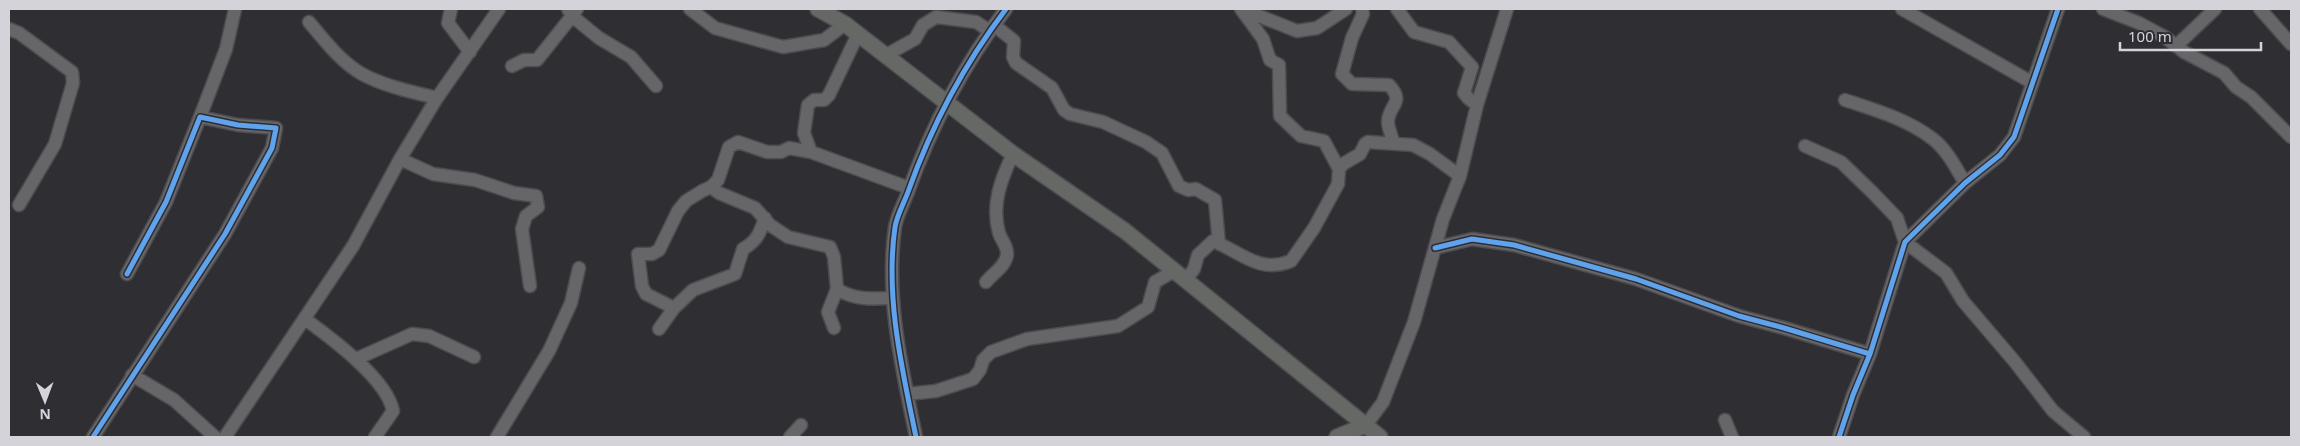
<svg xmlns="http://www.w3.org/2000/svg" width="2300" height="446" viewBox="0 0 2300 446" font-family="'Noto Sans',sans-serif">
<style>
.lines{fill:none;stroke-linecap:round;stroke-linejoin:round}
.minor-casing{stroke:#4c4c50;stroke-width:15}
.major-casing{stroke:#4c4c50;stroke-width:18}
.minor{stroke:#666669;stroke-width:12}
.major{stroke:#656864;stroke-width:15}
.cycleway-casing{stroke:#2d2d35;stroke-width:8}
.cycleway{stroke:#60a3ed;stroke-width:5}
</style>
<rect width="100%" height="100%" fill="#2f2f33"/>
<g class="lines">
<defs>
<path id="minor" d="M 451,9 L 448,23 L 470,52
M 577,9 L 572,16 L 599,38 L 631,57 L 656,86
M 690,9 L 715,28 L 783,47 L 824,40 L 845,24
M 1241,9 L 1263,39 L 1270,60 L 1279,65 L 1280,116 L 1301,136 L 1324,141 L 1339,169
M 1362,9 L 1363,14 L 1352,38 L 1342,74 L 1352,84 L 1389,85 C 1406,103 1388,105 1388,122 C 1388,128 1392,136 1393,142
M 1397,9 L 1414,32 L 1449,42 L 1472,67 L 1464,93 L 1468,98 L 1477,105
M 1902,9 L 2031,82
M 2103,9 L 2139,23 L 2165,37 L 2184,52 L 2224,73 L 2236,87 L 2251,97 L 2291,137
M 2260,9 L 2291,44
M 1244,10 L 1297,31 L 1317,28 L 1346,9
M 309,22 C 324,40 341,62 362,74 C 384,86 412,92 437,98
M 994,25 L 1014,41 L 1013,57 L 1016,63 L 1052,88 L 1064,110 L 1070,114 L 1103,122 L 1146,142 L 1162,153 L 1179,186 L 1188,190 L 1196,189 L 1215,200 L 1219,244
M 9,29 L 19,33 L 72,72 L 73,83 L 55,144 L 19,205
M 2176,46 L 2215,9
M 886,55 L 915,39 L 923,25 L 936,17 L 976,22 L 990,31
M 512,66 L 524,60 L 537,60 L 572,16 L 568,9
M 1845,100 C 1875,110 1907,119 1933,139 C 1947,150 1956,168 1965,183
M 200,117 L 226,49 L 235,9
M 1805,146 L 1841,162 L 1872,192 L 1897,218 L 1905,242 L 1946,273 L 1963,301 L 2015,362 L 2053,411 L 2084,437
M 811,152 L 804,133 L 808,105 L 814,100 L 824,100 L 829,95 L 858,34
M 400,159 L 433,174 L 475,180 L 514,193 L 536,196 L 538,207 L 526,216 L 522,229 L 530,286
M 711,187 L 719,193 L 755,208 L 770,225 L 788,237 L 830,247 L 834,257 L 837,289 L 828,312 L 834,328
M 1435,248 L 1472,239 L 1514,245 L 1636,279 L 1739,316 L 1784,328 L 1870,354
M 1186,280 L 1194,269 L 1198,255 L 1213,241 C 1241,252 1259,274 1291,261 L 1314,228 L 1338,184 L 1339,169 L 1343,164 L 1360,154 L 1365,144 L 1368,142 L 1413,145 L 1430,154 L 1460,176
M 986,282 C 993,273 1005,267 1007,255 C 1008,246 1001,240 999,233 C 991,205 1001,179 1013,154
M 837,289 C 854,300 872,299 892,298
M 674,308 L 646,294 L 642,286 L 638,254 L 652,254 L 659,250 L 678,211 L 686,201 L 702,191 L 711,187 L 718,180 L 729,147 L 738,142 L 767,152 L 781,152 L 789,148 L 811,152 L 909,188
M 305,319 C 331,338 387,379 393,411 L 375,437
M 659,329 L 674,308 L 693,290 L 735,274 L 743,249 C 757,241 760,233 765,218
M 356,359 L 412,334 L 429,336 L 474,357
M 132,375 L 174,400 L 215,437
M 907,394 L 936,391 L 973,379 L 980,370 L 983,360 L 991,352 L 1027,339 L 1118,326 L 1148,307 L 1155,282 L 1174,271
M 1725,420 L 1732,437
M 1366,425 L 1383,402 L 1414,322 L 1443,219 L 1460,176 L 1477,105 L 1507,9
M 93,437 L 225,234 L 272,148 L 276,128 L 238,125 L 200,117 L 166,202 L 127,274
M 225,437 L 353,246 L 400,159 L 437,98 L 499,9
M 497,437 L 549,351 L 571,303 L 579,268
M 790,437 L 801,425
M 916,437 C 902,369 885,297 895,227 C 897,215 904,203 908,192 C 931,127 965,63 1006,9
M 1839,437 L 1853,395 L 1870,354 L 1905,242 L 1965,183 L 2000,155 L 2014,137 L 2058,9"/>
<path id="major" d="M 818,9 L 845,24 L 1013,154 L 1125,231 L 1380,437
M 1337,437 L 1366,425"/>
</defs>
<!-- minor casing -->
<use href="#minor" class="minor-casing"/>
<!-- major casing -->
<use href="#major" class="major-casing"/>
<!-- minor -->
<use href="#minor" class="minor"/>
<!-- major -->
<use href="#major" class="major"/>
<defs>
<path id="cycleway" d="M 1435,248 L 1472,239 L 1514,245 L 1636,279 L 1739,316 L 1784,328 L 1870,354
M 93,437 L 225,234 L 272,148 L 276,128 L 238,125 L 200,117 L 166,202 L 127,274
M 916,437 C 902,369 885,297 895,227 C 897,215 904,203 908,192 C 931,127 965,63 1006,9
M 1839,437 L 1853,395 L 1870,354 L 1905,242 L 1965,183 L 2000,155 L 2014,137 L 2058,9"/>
</defs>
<!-- cycleway casing -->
<use href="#cycleway" class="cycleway-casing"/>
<!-- cycleway -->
<use href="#cycleway" class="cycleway"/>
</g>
<!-- border -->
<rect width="2300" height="446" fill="none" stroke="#d3d3d9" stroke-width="20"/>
<!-- north arrow -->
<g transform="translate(45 401) rotate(179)" stroke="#2d2d35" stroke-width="4" paint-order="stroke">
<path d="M0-4L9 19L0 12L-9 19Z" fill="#d3d3d9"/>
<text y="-8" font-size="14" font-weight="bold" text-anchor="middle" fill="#d3d3d9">N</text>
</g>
<!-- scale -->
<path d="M2120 42v8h141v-8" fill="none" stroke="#d3d3d9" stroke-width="2.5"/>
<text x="2128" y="42" font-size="15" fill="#d3d3d9" stroke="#2d2d35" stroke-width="4" paint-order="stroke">100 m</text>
</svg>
